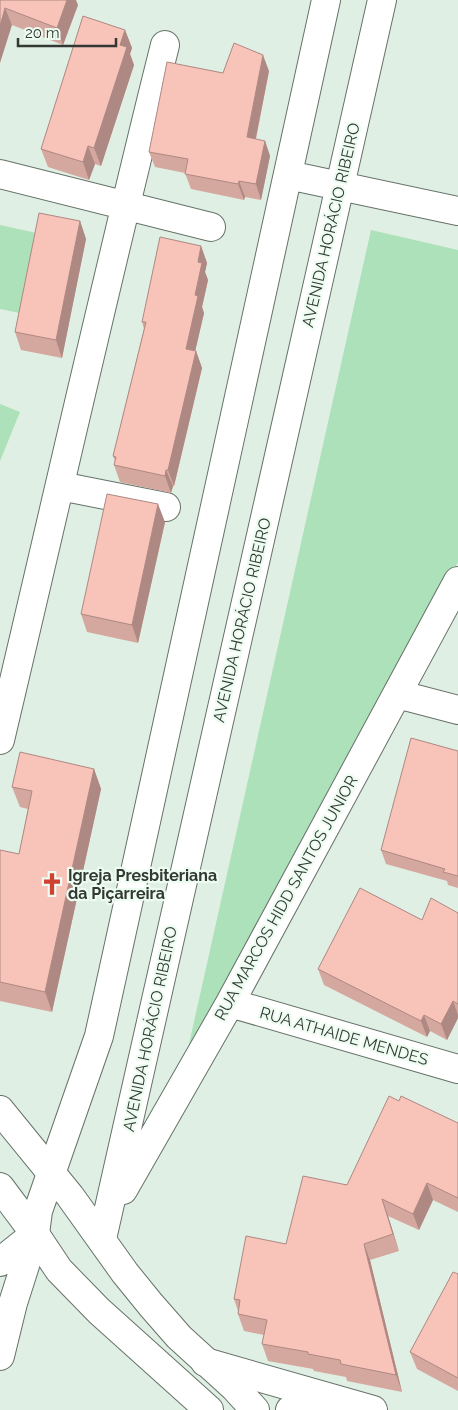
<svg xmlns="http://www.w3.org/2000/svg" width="458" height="1410" viewBox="0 0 458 1410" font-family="Raleway,sans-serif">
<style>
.green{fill:#ace1b9}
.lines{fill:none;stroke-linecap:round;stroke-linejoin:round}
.minor-casing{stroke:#667269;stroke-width:30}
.major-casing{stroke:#667269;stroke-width:30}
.minor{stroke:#fff;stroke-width:28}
.major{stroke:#fff;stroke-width:28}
.wall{fill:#d5a89f}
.shaded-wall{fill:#ae8882}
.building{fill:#f8c3b9;stroke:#ae8882}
.labels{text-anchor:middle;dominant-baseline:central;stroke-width:4.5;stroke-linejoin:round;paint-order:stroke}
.street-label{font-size:16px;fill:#333834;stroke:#edfcf0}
.poi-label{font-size:16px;font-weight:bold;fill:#333834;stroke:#edfcf0;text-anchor:start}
</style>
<rect width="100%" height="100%" fill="#e0efe3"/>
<!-- green -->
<path class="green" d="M 0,225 L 41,234 L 24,314 L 0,309 Z
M 371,230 L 458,250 L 458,562 L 187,1053 Z
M 0,404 L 20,412 L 0,461 Z"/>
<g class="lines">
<defs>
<path id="minor" d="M 0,174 L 211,227
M 288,175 L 458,211
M 60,486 L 166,507
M 397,694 L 458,710
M 0,740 C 55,508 107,276 165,45
M 230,1003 L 458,1069
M 123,1190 L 230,1003 L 458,581
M 102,1239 L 382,0
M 0,1262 L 35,1234
M 0,1356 L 13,1303 L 35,1234 L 38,1211 L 99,1036 L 326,0
M 205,1362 L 373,1410
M 290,1410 L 326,1398"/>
<path id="major" d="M 0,1110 L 70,1196 L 125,1273 L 151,1305 L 179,1337 L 235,1388 L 255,1410
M 0,1187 L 35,1234 L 59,1270 L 99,1311 L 209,1410"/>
</defs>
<!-- minor casing -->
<use href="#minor" class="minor-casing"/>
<!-- major casing -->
<use href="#major" class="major-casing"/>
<!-- minor -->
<use href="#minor" class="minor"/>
<!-- major -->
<use href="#major" class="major"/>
</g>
<!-- wall -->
<path class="wall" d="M 0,0 L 78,5 L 63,45 L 12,25 Z
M 125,30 L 132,48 L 130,54 L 134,65 L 101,166 L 95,164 L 89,180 L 48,167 L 41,149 Z
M 269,71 L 256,139 L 265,141 L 270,156 L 261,200 L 245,197 L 244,200 L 191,189 L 185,173 L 155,167 L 149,152 L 223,73 Z
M 80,221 L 86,239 L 62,358 L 21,350 L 15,332 Z
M 201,246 L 207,263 L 205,272 L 208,280 L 202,307 L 204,313 L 195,351 L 196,351 L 202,368 L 174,486 L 173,486 L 171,493 L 120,482 L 114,465 L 115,461 L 113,456 L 144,329 L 142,322 Z
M 165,522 L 138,643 L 87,632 L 81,614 Z
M 458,751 L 458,888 L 448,885 L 447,881 L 386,864 L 381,850 Z
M 94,769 L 101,789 L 52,1012 L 0,1001 L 0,850 L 19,854 L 28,809 L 20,807 L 12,787 Z
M 458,913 L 458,1018 L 447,1040 L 430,1031 L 427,1037 L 324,985 L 318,969 L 422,920 Z
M 399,1101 L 458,1123 L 458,1212 L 433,1200 L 419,1230 L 388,1216 L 399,1251 L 370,1260 L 402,1392 L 347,1381 L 346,1377 L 314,1371 L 313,1369 L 268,1361 L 262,1344 L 264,1335 L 244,1331 L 238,1314 L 238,1311 L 234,1299 L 286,1244 L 347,1185 Z
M 458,1274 L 458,1391 L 417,1369 L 410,1352 Z"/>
<!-- shaded-wall -->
<path class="shaded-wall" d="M 67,0 L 76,0 L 78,5 L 63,45 L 57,28 Z
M 5,8 L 12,25 L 0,63 L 0,26 Z
M 125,30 L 132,48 L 130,54 L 134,65 L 101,166 L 94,148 L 120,45 Z
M 263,55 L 269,71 L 253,152 L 247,137 Z
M 265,141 L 270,156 L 261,200 L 256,184 Z
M 88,146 L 95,164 L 89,180 L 83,162 Z
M 239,181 L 245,197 L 244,200 L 238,184 Z
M 80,221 L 86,239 L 62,358 L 56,340 Z
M 201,246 L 207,263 L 205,272 L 208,280 L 202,307 L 204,313 L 192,365 L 186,349 L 195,295 L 198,262 Z
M 196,351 L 202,368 L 174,486 L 168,470 Z
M 166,470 L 173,486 L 171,493 L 165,476 Z
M 158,504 L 165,522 L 138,643 L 132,625 Z
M 94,769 L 101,789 L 52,1012 L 45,992 Z
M 453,1001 L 458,1015 L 458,1018 L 447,1040 L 441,1024 Z
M 424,1015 L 430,1031 L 427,1037 L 421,1021 Z
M 427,1183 L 433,1200 L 419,1230 L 413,1214 Z
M 382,1199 L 388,1216 L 399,1251 L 393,1234 Z
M 364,1244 L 370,1260 L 402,1392 L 396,1375 Z"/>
<!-- building -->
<path class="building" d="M 0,0 L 67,0 L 57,28 L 5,8 L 0,26 Z
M 83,16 L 125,30 L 120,45 L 127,47 L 94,148 L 88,146 L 83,162 L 41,149 Z
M 234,43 L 263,55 L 247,137 L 265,141 L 256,184 L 239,181 L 238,184 L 185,174 L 188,159 L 149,152 L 167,62 L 223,73 Z
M 39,213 L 80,221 L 56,340 L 15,332 Z
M 160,237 L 201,246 L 198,262 L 202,263 L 195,295 L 198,296 L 186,349 L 196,351 L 168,470 L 166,470 L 165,476 L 114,465 L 116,457 L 113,456 L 146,322 L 142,322 Z
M 107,494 L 158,504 L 132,625 L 81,614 Z
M 411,738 L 458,751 L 458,876 L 443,872 L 445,869 L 381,850 Z
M 20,752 L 94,769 L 45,992 L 0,982 L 0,850 L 19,854 L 32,791 L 12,787 Z
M 360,888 L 422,920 L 431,898 L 458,913 L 458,1004 L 453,1001 L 441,1024 L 424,1015 L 421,1021 L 318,969 Z
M 389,1096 L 399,1101 L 401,1096 L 458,1123 L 458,1198 L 427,1183 L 413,1214 L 382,1199 L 393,1234 L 364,1244 L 396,1375 L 341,1364 L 340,1360 L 308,1354 L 308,1352 L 262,1344 L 267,1320 L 238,1314 L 240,1300 L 234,1299 L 246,1236 L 286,1244 L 303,1176 L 347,1185 Z
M 453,1272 L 458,1274 L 458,1378 L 410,1352 Z"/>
<!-- icons -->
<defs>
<symbol id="church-bare" viewBox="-9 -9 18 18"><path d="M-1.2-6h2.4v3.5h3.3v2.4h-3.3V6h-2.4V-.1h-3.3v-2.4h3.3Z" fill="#cf4231" stroke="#edfcf0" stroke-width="2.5" paint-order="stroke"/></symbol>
</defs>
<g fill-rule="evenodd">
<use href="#church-bare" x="36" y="868" width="32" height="32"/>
</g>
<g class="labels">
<!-- street labels -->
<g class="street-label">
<text transform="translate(331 225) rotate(-77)">AVENIDA HORÁCIO RIBEIRO</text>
<text transform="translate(242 620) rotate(-77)">AVENIDA HORÁCIO RIBEIRO</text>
<text transform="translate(286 898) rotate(-61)">RUA MARCOS HIDD SANTOS JUNIOR</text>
<text transform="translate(150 1029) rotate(-78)">AVENIDA HORÁCIO RIBEIRO</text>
<text transform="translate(344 1036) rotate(16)">RUA ATHAIDE MENDES</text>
</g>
<!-- poi labels -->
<g class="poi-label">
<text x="68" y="875">Igreja Presbiteriana<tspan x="68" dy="18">da Piçarreira</tspan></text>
</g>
</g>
<!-- scale -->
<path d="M18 38v8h98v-8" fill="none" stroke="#333834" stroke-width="2.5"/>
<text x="25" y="38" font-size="15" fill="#333834" stroke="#edfcf0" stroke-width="4" paint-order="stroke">20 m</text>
</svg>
